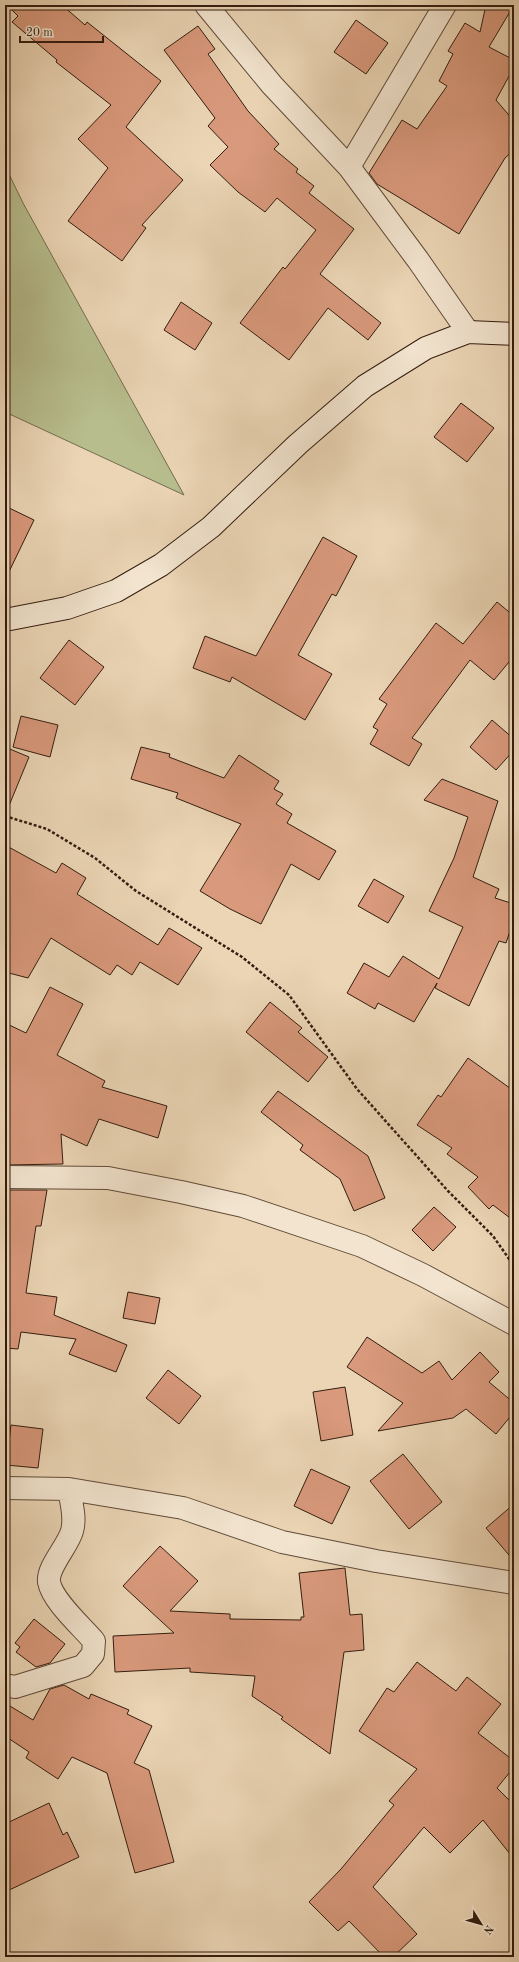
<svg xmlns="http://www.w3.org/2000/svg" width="519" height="1962" viewBox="0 0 519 1962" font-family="'Old Standard TT',serif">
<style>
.green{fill:#b7bd8d;stroke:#756d4e}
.building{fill:#d9997c;stroke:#331d0f}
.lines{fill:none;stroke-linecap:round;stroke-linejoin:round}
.minor-casing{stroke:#614b38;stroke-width:24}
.secondary-casing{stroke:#331d0f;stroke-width:24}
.path{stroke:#331d0f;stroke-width:2.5;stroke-dasharray:3 2;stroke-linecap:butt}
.minor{stroke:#f2e4cf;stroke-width:22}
.secondary{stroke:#f2e4cf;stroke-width:22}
</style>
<rect width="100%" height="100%" fill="#ebd5b5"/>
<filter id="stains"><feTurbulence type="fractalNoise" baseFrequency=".005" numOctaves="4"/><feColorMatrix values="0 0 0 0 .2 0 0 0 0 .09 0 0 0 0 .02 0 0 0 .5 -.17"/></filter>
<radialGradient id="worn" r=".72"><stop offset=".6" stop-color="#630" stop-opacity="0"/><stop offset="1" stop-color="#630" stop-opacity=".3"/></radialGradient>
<!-- green -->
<path class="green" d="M 5,166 L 23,203 L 184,495 L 5,412 Z"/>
<!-- building -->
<path class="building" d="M 7,5 L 62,5 L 85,25 L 87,22 L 161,81 L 126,127 L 183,180 L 142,225 L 146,228 L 122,261 L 68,221 L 108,168 L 78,139 L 111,105 L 56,62 L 57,60 L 12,22 L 18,16 Z
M 486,5 L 514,5 L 489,47 L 514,60 L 514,67 L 496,100 L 514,121 L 514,150 L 505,158 L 459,234 L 377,184 L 369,173 L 402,120 L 417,129 L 447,86 L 439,81 L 453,54 L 448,51 L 465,23 L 480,32 Z
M 356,20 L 388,43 L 366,74 L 334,52 Z
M 198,26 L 215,49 L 208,54 L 248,111 L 279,144 L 274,149 L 298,169 L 296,172 L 314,186 L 309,193 L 354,229 L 320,274 L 381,323 L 368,340 L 328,308 L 289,360 L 240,323 L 283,267 L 285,269 L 316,230 L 277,198 L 265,212 L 238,192 L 210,165 L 228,147 L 208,126 L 215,118 L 164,50 Z
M 181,302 L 212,323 L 195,350 L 164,330 Z
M 461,403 L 494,428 L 467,462 L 434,437 Z
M 5,506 L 34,520 L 5,580 Z
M 323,537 L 357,556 L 336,596 L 332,594 L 298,655 L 332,674 L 305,720 L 232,677 L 230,682 L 193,668 L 205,636 L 256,656 Z
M 497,602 L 514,616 L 514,656 L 494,680 L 470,660 L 412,738 L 422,744 L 409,766 L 370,744 L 378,730 L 373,727 L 387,704 L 379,699 L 436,623 L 463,644 Z
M 69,640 L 104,667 L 75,705 L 40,678 Z
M 21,716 L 58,725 L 50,757 L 13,747 Z
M 492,720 L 514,739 L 514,750 L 496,770 L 470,747 Z
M 5,747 L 29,757 L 6,813 L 5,813 Z
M 141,747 L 170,754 L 169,757 L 224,778 L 239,755 L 279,781 L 274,789 L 283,794 L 276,804 L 292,814 L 287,823 L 336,851 L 319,880 L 291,864 L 261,924 L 230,909 L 200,891 L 241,824 L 176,798 L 178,793 L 131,779 Z
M 442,779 L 498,801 L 473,877 L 499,889 L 495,898 L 514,904 L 514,919 L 506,943 L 499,941 L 469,1006 L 435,988 L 437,983 L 414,1022 L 378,1003 L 375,1009 L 347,993 L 364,963 L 389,977 L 403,956 L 439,979 L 463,927 L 429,911 L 454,858 L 468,817 L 424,800 Z
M 5,845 L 56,873 L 62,863 L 86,878 L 77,894 L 158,945 L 169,928 L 202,948 L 178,985 L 140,962 L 132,975 L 117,965 L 110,975 L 51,938 L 28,978 L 5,972 Z
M 374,879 L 404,896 L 388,923 L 358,906 Z
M 50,987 L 83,1004 L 57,1055 L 105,1081 L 102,1087 L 167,1106 L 158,1138 L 99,1119 L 87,1146 L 61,1134 L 63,1164 L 5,1165 L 5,1023 L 26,1033 Z
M 270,1002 L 302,1028 L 298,1032 L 328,1057 L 308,1082 L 246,1032 Z
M 468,1058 L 514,1091 L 514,1221 L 493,1205 L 489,1209 L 468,1187 L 478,1177 L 447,1154 L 452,1148 L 417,1125 L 438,1095 L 441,1097 Z
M 278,1091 L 368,1156 L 385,1198 L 354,1211 L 340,1179 L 300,1150 L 303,1145 L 261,1112 Z
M 5,1190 L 47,1190 L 41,1226 L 36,1226 L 26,1293 L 57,1297 L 54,1315 L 127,1345 L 116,1372 L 69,1354 L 76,1339 L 21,1332 L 18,1349 L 5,1348 Z
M 434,1207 L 456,1227 L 433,1251 L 412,1230 Z
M 128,1292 L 160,1298 L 155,1324 L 123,1318 Z
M 367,1337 L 422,1373 L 439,1361 L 452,1380 L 480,1352 L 499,1372 L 489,1382 L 514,1403 L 514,1412 L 496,1434 L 466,1409 L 453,1418 L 378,1431 L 403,1403 L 347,1367 Z
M 168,1370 L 201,1396 L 179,1424 L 146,1398 Z
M 345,1387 L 353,1435 L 321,1441 L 313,1392 Z
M 11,1425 L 43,1429 L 38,1468 L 6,1465 Z
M 403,1454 L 442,1502 L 409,1529 L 370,1481 Z
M 311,1469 L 350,1487 L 332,1524 L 294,1506 Z
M 514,1504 L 514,1561 L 486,1528 Z
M 160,1546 L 198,1581 L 170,1611 L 230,1614 L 230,1619 L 301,1620 L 301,1617 L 304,1617 L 299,1573 L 345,1568 L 350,1615 L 362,1614 L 364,1650 L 344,1652 L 330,1754 L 281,1719 L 283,1717 L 252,1696 L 255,1676 L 190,1672 L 190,1668 L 115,1672 L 113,1636 L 174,1633 L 123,1586 Z
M 34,1619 L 65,1644 L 50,1663 L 36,1667 L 16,1652 L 20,1647 L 15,1643 Z
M 417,1662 L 456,1691 L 467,1677 L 501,1704 L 478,1733 L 514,1761 L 514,1767 L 497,1788 L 514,1805 L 514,1859 L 483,1820 L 450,1853 L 424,1827 L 373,1887 L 417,1934 L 393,1957 L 384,1957 L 349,1921 L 338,1931 L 309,1902 L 341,1869 L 394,1805 L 389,1801 L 417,1769 L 359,1731 L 387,1688 L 394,1692 Z
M 64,1685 L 89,1699 L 91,1694 L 129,1710 L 127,1714 L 152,1726 L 134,1763 L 149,1770 L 174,1862 L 135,1873 L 107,1773 L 72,1757 L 58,1779 L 26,1758 L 29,1752 L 5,1736 L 5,1703 L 33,1720 L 50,1689 Z
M 49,1803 L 63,1835 L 67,1832 L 79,1857 L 5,1892 L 5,1824 Z"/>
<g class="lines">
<defs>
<path id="minor" d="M 206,5 L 272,85 L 349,167 L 418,260 L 468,332
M 349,167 L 445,5
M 5,1177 L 108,1178 L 181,1192 L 243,1206 L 362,1246 L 423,1275 L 514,1324
M 5,1488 L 69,1489 L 183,1508 L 282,1542 L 376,1561 L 514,1583
M 5,1685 L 15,1687 L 83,1666 L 93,1654 L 94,1641 C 81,1626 52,1600 49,1582 C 47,1567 68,1546 72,1531 C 76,1517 71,1503 69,1489"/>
<path id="secondary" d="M 5,620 L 67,608 L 116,591 L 161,565 L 211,527 L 298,444 L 365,386 L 426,348 L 468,332 L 514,334"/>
</defs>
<!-- minor casing -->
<use href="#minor" class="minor-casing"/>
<!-- secondary casing -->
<use href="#secondary" class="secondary-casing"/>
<!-- path -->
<path class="path" d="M 5,816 L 47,829 L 95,858 L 136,891 L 242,957 L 289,995 L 357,1089 L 448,1191 L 493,1236 L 514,1266
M 505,1957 L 514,1949"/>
<!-- minor -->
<use href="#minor" class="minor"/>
<!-- secondary -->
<use href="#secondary" class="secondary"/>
</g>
<!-- margin -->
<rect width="519" height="1962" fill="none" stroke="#ebd5b5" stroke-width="20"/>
<rect x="6" y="6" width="507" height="1950" fill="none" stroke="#331d0f" stroke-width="2"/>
<rect x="10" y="10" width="499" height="1942" fill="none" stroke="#331d0f"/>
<!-- north arrow -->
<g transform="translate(481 1924) rotate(127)" stroke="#f2e4cf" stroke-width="3" paint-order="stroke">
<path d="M0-3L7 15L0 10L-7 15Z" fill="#331d0f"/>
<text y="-6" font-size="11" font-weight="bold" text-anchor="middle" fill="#331d0f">N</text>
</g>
<!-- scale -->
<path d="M20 36v6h83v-6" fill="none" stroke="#331d0f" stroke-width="2"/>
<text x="26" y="36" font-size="12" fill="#331d0f" stroke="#f2e4cf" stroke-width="3" paint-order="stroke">20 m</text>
<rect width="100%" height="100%" filter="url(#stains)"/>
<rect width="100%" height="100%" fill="url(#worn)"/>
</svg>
